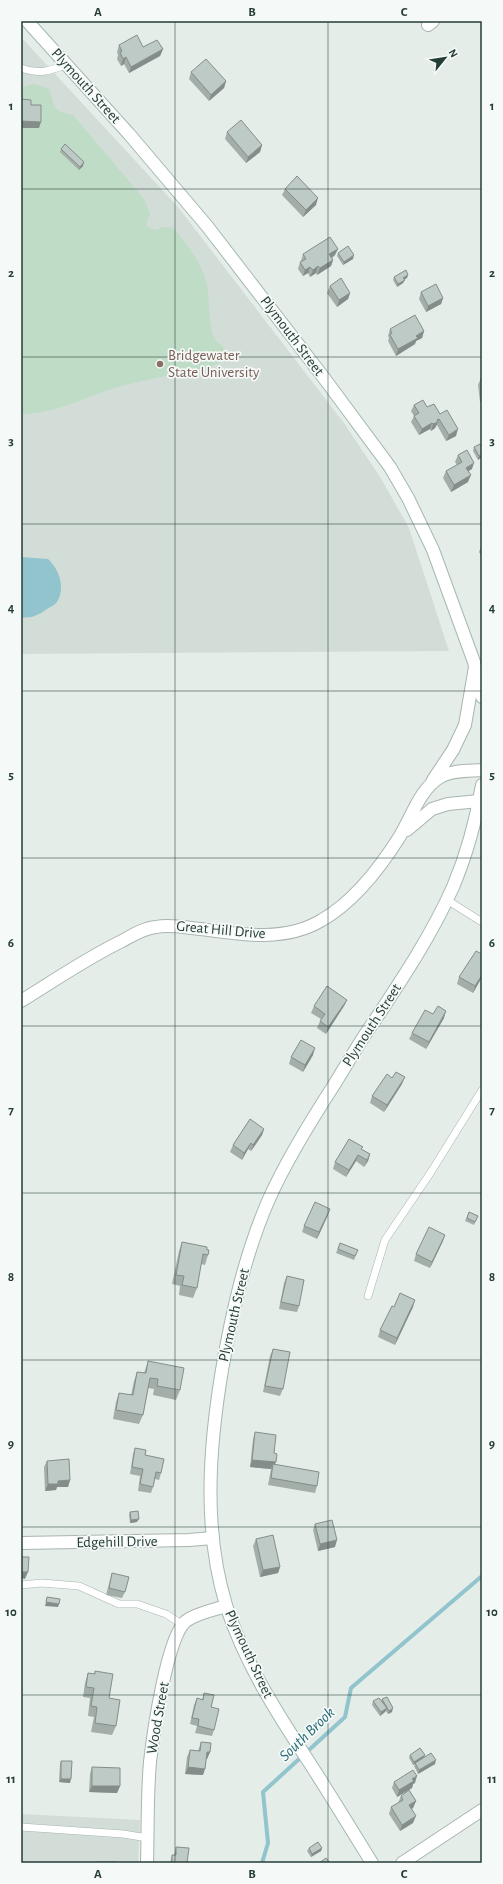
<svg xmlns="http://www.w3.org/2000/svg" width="503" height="1884" viewBox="0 0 503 1884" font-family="'Alegreya Sans',sans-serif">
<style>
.built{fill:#d3ddd8}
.green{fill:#bfdcc7}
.water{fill:#91c4cd}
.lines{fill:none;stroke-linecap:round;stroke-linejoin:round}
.stream{stroke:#91c4cd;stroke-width:4}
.lane-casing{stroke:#a8b5b0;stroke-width:8}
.street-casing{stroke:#a8b5b0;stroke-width:14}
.secondary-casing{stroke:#a4b8b1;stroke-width:14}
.lane{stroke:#fff;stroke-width:7}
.street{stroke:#fff;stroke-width:12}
.secondary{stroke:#fff;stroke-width:12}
.wall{fill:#a3aea9}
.shaded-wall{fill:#848d8a}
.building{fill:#bdcac5;stroke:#848d8a}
.grid{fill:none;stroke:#253d37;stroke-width:1;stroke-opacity:0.55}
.education-dot{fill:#8d6e63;stroke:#f5f9f7;stroke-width:1.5}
.labels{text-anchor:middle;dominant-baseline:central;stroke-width:3.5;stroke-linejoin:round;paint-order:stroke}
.street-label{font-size:15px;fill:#253d37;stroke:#f5f9f7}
.education-label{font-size:15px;fill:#785e54;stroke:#f5f9f7;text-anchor:start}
.water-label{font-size:16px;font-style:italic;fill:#236875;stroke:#f5f9f7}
.neatline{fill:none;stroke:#253d37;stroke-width:1.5}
.grid-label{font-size:13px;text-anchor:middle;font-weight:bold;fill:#253d37}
</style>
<rect width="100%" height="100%" fill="#e5ede9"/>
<!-- built -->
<path class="built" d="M 21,37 L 178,207 L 344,423 L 382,480 L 409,528 L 449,651 L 21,654 Z
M 21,1814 L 140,1820 L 138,1863 L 21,1863 Z"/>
<!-- green -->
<path class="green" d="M 34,84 L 48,88 C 57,106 49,111 73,115 L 144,199 L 150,214 L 146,224 L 149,228 L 156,230 L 163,227 L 172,227 C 186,242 203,265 207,285 C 210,302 208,319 213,335 C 216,346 231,346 226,360 L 212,366 C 183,373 154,378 125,385 C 90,394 58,414 21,414 L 21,87 Z"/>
<!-- water -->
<path class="water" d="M 21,557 L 48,559 C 59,569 66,588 57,602 C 55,605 50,607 47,609 C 39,615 31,619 21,617 Z"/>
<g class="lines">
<!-- stream -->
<path class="stream" d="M 262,1863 L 268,1843 L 263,1792 L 345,1717 L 351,1688 L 482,1576"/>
<defs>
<path id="lane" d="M 21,68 C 38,74 50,72 66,64
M 447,900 L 482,922
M 368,1296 L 385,1240 L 431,1172 L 482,1090
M 21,1585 L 42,1583 L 79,1586 L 119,1604 L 137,1604 L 166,1614 L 183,1625
M 21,1827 L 123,1834 L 148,1838"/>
<path id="street" d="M 428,25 L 433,21
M 433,780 L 453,750 L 465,725 L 475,667
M 407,830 L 432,809 L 448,804 L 479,801
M 21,1001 C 55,980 87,958 122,941 C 133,935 144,928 156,927 C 171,924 186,928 201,929 C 242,935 286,942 322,920 C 355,901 380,868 400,836 C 412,816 420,789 440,777 C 452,770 469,771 482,770
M 21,1543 L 189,1540 L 213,1538
M 147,1863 C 148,1830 147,1795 150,1762 C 153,1735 167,1636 186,1621 C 197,1613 214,1610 226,1606
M 402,1863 L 482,1810"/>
<path id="secondary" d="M 27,21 L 129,134 L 207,226 L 324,378 L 390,467 L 408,498 L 433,550 L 474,662 L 482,697
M 372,1863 C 351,1829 331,1796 309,1762 C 277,1713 244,1662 226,1605 C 203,1529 209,1448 222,1370 C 232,1312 245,1254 269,1199 C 287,1159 310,1122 334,1085 C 347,1064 360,1041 375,1020 C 403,978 432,934 453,887 C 467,854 476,820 482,785"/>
</defs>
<!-- lane casing -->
<use href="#lane" class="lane-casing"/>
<!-- street casing -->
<use href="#street" class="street-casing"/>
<!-- secondary casing -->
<use href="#secondary" class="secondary-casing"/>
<!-- lane -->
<use href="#lane" class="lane"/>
<!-- street -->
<use href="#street" class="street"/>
<!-- secondary -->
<use href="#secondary" class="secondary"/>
</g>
<!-- wall -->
<path class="wall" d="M 119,45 L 143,47 L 163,49 L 160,56 L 129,73 L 124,64 L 121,66 L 117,59 L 118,55 L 117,52 Z
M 191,72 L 226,81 L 224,88 L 209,101 L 189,79 Z
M 227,132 L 262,145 L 260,152 L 246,163 L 225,139 Z
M 61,149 L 83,166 L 79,170 L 60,152 Z
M 285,189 L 316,205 L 303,217 L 282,195 Z
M 338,253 L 353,259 L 343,265 L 337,256 Z
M 303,254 L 335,255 L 332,258 L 333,260 L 331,266 L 317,275 L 316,273 L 310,277 L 308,273 L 303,276 L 298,269 L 300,262 L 301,262 L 301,261 Z
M 408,275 L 407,278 L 404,280 L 403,283 L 397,287 L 393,280 L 394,277 Z
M 330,286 L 350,293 L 348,299 L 337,307 L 327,293 Z
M 421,292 L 443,298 L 441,304 L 426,312 L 419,299 Z
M 390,329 L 424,331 L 422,338 L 416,341 L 415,344 L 396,356 L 388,341 L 389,338 L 388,336 Z
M 481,378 L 482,378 L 482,402 L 480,402 L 478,385 Z
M 414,405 L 427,407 L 440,414 L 456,436 L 446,441 L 437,425 L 435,428 L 431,431 L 430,429 L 419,435 L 411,422 L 414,416 L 411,411 Z
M 474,447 L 482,447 L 482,457 L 478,460 L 473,451 Z
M 458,455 L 472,469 L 468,471 L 468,482 L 451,492 L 443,478 L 446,471 L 457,465 L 455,462 Z
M 482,544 L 482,557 L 479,552 Z
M 482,954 L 482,977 L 473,993 L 457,984 L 459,977 Z
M 347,1000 L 344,1006 L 326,1034 L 317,1028 L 321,1019 L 311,1013 L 314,1006 Z
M 433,1014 L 444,1018 L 426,1049 L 409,1039 L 412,1033 Z
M 313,1055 L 303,1072 L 289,1064 L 291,1057 Z
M 402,1084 L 384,1112 L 370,1103 L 372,1096 Z
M 264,1129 L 262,1135 L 251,1151 L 248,1149 L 242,1160 L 230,1152 L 233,1145 Z
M 362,1150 L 370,1154 L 368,1161 L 364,1167 L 356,1161 L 346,1177 L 333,1169 L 335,1162 Z
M 469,1212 L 478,1216 L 474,1225 L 465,1221 Z
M 328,1215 L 317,1239 L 302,1232 L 304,1226 Z
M 443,1241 L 430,1268 L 414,1261 L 416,1254 Z
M 182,1242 L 207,1250 L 208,1255 L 205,1265 L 201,1264 L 197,1288 L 193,1298 L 179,1295 L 180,1286 L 172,1284 L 179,1251 Z
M 340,1243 L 358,1250 L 354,1260 L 336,1253 Z
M 287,1276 L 299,1306 L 297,1312 L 279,1309 L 284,1283 Z
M 394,1307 L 413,1307 L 395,1345 L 378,1337 L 380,1330 Z
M 273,1349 L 283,1389 L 280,1396 L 263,1392 L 270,1356 Z
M 148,1361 L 180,1390 L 176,1400 L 153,1395 L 154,1389 L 148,1388 L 143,1415 L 139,1424 L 113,1419 L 116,1402 L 119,1393 L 131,1395 L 134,1381 L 137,1372 L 144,1373 Z
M 255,1432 L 274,1453 L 275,1464 L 317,1486 L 315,1493 L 268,1485 L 271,1469 L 250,1467 L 253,1439 Z
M 135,1448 L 145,1455 L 161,1473 L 159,1480 L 155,1479 L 153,1487 L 151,1493 L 138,1491 L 140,1476 L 130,1474 L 133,1454 Z
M 47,1461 L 70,1480 L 68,1487 L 57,1487 L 56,1490 L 45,1491 L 44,1467 Z
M 130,1512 L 137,1522 L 130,1523 L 129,1515 Z
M 315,1524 L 335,1547 L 318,1551 L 313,1530 Z
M 256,1539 L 280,1567 L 278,1573 L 260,1577 L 253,1546 Z
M 112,1573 L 125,1592 L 122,1598 L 106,1595 L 110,1580 Z
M 95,1671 L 109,1698 L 116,1726 L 112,1735 L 91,1732 L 94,1717 L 88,1716 L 90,1698 L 83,1697 L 85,1683 L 88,1673 L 94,1674 Z
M 204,1693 L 211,1707 L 214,1730 L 212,1736 L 195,1733 L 197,1726 L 190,1724 L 194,1705 L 197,1698 L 202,1700 Z
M 382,1699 L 392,1712 L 388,1714 L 386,1711 L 380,1716 L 372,1705 L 373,1701 L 381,1701 Z
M 201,1742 L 210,1752 L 207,1759 L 206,1759 L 203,1775 L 185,1774 L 187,1757 L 190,1750 L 198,1751 Z
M 410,1755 L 424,1758 L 435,1764 L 418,1774 L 414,1766 L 415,1764 L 413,1765 L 409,1758 Z
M 61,1761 L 70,1783 L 59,1782 L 60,1764 Z
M 92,1767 L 120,1786 L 117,1793 L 89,1792 L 90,1774 Z
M 394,1782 L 415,1783 L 413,1784 L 412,1788 L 397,1797 L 392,1788 Z
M 401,1796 L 416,1801 L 413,1808 L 411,1809 L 413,1823 L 400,1831 L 389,1814 L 391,1807 L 398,1803 Z
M 176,1847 L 187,1863 L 170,1863 L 172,1855 L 174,1855 Z
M 309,1848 L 322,1848 L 321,1851 L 311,1857 L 307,1851 Z"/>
<!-- shaded-wall -->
<path class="shaded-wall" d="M 163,49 L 160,56 L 129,73 L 131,67 Z
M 126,57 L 124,64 L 121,66 L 123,59 Z
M 226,81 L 224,88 L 209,101 L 211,95 Z
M 21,121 L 41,122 L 39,128 L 21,128 Z
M 262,145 L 260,152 L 246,163 L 248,157 Z
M 84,162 L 83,166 L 79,170 L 80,167 Z
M 318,198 L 316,205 L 303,217 L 306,210 Z
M 338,249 L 335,255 L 327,261 L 329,254 Z
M 354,255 L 353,259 L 343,265 L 344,262 Z
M 333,260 L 331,266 L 317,275 L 320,268 Z
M 318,266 L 316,273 L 310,277 L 313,270 Z
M 310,267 L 308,273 L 303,276 L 305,270 Z
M 408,275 L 407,278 L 402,281 L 403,278 Z
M 405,280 L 403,283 L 397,287 L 398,284 Z
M 350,293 L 348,299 L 337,307 L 339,300 Z
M 443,298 L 441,304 L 426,312 L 428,306 Z
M 424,331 L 422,338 L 416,341 L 415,344 L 396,356 L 398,349 L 416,336 Z
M 439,419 L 435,428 L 431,431 L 433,424 L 437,420 Z
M 432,423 L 430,429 L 419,435 L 422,429 Z
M 458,429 L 456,436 L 446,441 L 449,435 Z
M 482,455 L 482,457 L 478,460 L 479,456 Z
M 474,463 L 472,469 L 464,474 L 466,468 Z
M 471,475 L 468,482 L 451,492 L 454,485 Z
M 482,975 L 482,977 L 473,993 L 475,986 Z
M 347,1000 L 344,1006 L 326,1034 L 328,1027 Z
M 446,1011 L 444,1018 L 426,1049 L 429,1042 Z
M 315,1048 L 313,1055 L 303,1072 L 305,1065 Z
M 405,1077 L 402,1084 L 384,1112 L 387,1105 Z
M 264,1129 L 262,1135 L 251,1151 L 253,1145 Z
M 251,1143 L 248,1149 L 242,1160 L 244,1153 Z
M 370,1154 L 368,1161 L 364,1167 L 367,1160 Z
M 358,1155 L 356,1161 L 346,1177 L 349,1170 Z
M 330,1209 L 328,1215 L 317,1239 L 319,1232 Z
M 445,1235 L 443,1241 L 430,1268 L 432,1262 Z
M 415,1300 L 413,1307 L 395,1345 L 397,1338 Z
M 252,1460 L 276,1462 L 273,1469 L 273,1464 L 271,1469 L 250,1467 Z
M 70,1480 L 68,1487 L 57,1487 L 56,1490 L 45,1491 L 48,1484 L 58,1481 Z
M 139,1519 L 137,1522 L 130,1523 L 131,1520 Z
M 337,1540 L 335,1547 L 318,1551 L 320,1544 Z
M 280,1567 L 278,1573 L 260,1577 L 263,1570 Z
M 21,1572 L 28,1572 L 25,1579 L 21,1578 Z
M 46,1602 L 59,1604 L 58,1607 L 45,1606 Z
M 387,1708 L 385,1712 L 380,1716 L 381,1712 Z
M 393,1708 L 392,1712 L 388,1714 L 389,1711 Z
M 207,1752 L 210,1752 L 207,1759 L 204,1758 Z
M 425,1755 L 424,1758 L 413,1765 L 414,1762 Z
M 436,1760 L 435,1764 L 418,1774 L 419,1770 Z
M 188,1767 L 205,1769 L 203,1775 L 185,1774 Z
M 417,1776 L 415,1783 L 413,1784 L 412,1788 L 397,1797 L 399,1790 L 412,1779 Z
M 61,1779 L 71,1779 L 70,1783 L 59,1782 Z
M 92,1786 L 120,1786 L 117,1793 L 89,1792 Z
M 416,1801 L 413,1808 L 407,1812 L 409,1805 Z
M 416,1816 L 413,1823 L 400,1831 L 402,1825 Z
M 322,1848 L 321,1851 L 311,1857 L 312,1854 Z"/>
<!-- building -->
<path class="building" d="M 137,35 L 143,47 L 157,40 L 163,49 L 131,67 L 126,57 L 123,59 L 120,52 L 122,51 L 119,45 Z
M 206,59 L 226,81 L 211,95 L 191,72 Z
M 21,99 L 31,100 L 31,105 L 41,105 L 41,122 L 21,121 Z
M 241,120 L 262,145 L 248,157 L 227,132 Z
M 65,144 L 84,162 L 80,167 L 61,149 Z
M 297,176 L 318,198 L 306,210 L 285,189 Z
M 330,237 L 338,249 L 329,254 L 333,260 L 320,268 L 318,266 L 313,270 L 310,267 L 305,270 L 300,262 L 306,259 L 303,254 Z
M 348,246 L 354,255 L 344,262 L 338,253 Z
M 406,270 L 408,275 L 403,278 L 405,280 L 398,284 L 394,277 Z
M 341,278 L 350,293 L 339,300 L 330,286 Z
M 436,284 L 443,298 L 428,306 L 421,292 Z
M 415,315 L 424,331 L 416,336 L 418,338 L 398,349 L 390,335 L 392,333 L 390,329 Z
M 481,378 L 482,378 L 482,390 Z
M 423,400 L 427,407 L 434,404 L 440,414 L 447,410 L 458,429 L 449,435 L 439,419 L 437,420 L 438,422 L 433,424 L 432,423 L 422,429 L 414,416 L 419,413 L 414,405 Z
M 480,444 L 482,447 L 482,455 L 479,456 L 474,447 Z
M 467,450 L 474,463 L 466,468 L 471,475 L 454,485 L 446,471 L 462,462 L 458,455 Z
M 476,951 L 482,954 L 482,975 L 475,986 L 459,977 Z
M 327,986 L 347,1000 L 328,1027 L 320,1021 L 325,1014 L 314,1006 Z
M 438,1006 L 446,1011 L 429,1042 L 412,1033 L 425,1010 L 433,1014 Z
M 301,1040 L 315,1048 L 305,1065 L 291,1057 Z
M 396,1072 L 405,1077 L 387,1105 L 372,1096 L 387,1074 L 392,1078 Z
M 250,1119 L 264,1129 L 253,1145 L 251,1143 L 244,1153 L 233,1145 Z
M 349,1139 L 363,1147 L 361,1149 L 370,1154 L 367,1160 L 358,1155 L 349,1170 L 335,1162 Z
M 315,1202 L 330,1209 L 319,1232 L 304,1226 Z
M 469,1212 L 478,1216 L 475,1222 L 467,1218 Z
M 429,1227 L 445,1235 L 432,1262 L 416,1254 Z
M 182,1242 L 207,1247 L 207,1250 L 209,1250 L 208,1255 L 203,1254 L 197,1288 L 182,1285 L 184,1276 L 176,1275 Z
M 340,1243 L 358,1250 L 355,1256 L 338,1249 Z
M 287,1276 L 304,1280 L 299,1306 L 281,1302 Z
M 400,1293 L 415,1300 L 397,1338 L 380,1330 L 392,1306 L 394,1307 Z
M 273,1349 L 290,1352 L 283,1389 L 265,1386 Z
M 148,1361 L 184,1368 L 180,1390 L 157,1386 L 158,1379 L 150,1378 L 143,1415 L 116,1410 L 119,1393 L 133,1395 L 137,1372 L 146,1373 Z
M 255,1432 L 276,1435 L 274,1453 L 277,1454 L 276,1462 L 252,1460 Z
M 135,1448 L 146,1450 L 145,1455 L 164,1459 L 161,1473 L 156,1472 L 153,1487 L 140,1484 L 143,1469 L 132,1467 Z
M 69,1459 L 70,1480 L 58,1481 L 58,1484 L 48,1484 L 47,1461 Z
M 273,1464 L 319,1472 L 317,1486 L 271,1478 Z
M 138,1511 L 139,1519 L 131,1520 L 130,1512 Z
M 332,1520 L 337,1540 L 320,1544 L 315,1524 Z
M 273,1535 L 280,1567 L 263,1570 L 256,1539 Z
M 21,1557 L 29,1557 L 28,1572 L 21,1572 Z
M 112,1573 L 129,1577 L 125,1592 L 109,1588 Z
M 47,1597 L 60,1599 L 59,1604 L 46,1602 Z
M 95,1671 L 113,1674 L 109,1698 L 120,1700 L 116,1726 L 95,1723 L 97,1707 L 91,1706 L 94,1688 L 86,1687 L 88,1673 L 95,1674 Z
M 204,1693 L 214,1695 L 211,1707 L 219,1709 L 214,1730 L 198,1726 L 199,1719 L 192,1718 L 197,1698 L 203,1700 Z
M 387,1697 L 393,1708 L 389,1711 L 382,1699 Z
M 379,1698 L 387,1708 L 381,1712 L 373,1701 Z
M 201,1742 L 211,1743 L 210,1752 L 207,1752 L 205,1769 L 188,1767 L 190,1750 L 200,1751 Z
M 420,1748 L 425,1755 L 414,1762 L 410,1755 Z
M 431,1753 L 436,1760 L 419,1770 L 415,1763 Z
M 61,1761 L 72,1761 L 71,1779 L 61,1779 Z
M 92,1767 L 120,1768 L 120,1786 L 92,1786 Z
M 413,1770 L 417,1776 L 412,1779 L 414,1781 L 399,1790 L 394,1782 Z
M 409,1790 L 416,1801 L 409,1805 L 416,1816 L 402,1825 L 391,1807 L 403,1800 L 401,1796 Z
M 318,1842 L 322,1848 L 312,1854 L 309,1848 Z
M 176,1847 L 189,1848 L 187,1863 L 172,1863 L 172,1855 L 176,1855 Z
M 326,1858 L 330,1863 L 319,1863 Z
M 96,1862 L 116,1862 L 116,1863 L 96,1863 Z"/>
<!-- grid -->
<path class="grid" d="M 175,21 L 175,1863M 328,21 L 328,1863M 21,189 L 482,189M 21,357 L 482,357M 21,524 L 482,524M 21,691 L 482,691M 21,858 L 482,858M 21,1026 L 482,1026M 21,1193 L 482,1193M 21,1360 L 482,1360M 21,1527 L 482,1527M 21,1695 L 482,1695"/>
<!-- markers -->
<circle class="education-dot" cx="160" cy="364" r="4"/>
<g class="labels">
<!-- street labels -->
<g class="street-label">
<text transform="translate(86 86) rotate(48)">Plymouth Street</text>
<text transform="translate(292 336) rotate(53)">Plymouth Street</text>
<text transform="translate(221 930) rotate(5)">Great Hill Drive</text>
<text transform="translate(372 1025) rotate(-57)">Plymouth Street</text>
<text transform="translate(234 1315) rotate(-77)">Plymouth Street</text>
<text transform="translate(117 1542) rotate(-1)">Edgehill Drive</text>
<text transform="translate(249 1654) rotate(65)">Plymouth Street</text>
<text transform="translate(158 1718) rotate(-80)">Wood Street</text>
</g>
<!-- education labels -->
<g class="education-label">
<text x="168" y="355">Bridgewater<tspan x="168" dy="17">State University</tspan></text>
</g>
<!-- water labels -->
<g class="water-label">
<text transform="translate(307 1734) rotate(-44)">South Brook</text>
</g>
</g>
<!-- border -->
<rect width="503" height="1884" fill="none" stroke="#f5f9f7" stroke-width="44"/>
<!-- north arrow -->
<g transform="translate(445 58) rotate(60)" stroke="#f5f9f7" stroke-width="3" paint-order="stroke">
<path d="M0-3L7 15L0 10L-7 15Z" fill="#253d37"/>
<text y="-6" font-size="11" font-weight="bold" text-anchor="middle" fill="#253d37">N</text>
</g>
<rect x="22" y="22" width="459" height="1840" class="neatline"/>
<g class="grid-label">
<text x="98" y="16">A</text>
<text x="252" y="16">B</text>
<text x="404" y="16">C</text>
<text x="11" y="110">1</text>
<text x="492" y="110">1</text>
<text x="11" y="277">2</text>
<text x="492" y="277">2</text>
<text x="11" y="445">3</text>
<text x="492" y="445">3</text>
<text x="11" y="612">4</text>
<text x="492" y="612">4</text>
<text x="11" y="779">5</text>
<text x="492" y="779">5</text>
<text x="11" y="947">6</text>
<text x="492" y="947">6</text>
<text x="11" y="1114">7</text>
<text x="492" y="1114">7</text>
<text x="11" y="1281">8</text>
<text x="492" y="1281">8</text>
<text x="11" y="1448">9</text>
<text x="492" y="1448">9</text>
<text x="11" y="1616">10</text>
<text x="492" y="1616">10</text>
<text x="11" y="1783">11</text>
<text x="492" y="1783">11</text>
<text x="98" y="1878">A</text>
<text x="252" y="1878">B</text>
<text x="404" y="1878">C</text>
</g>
</svg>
